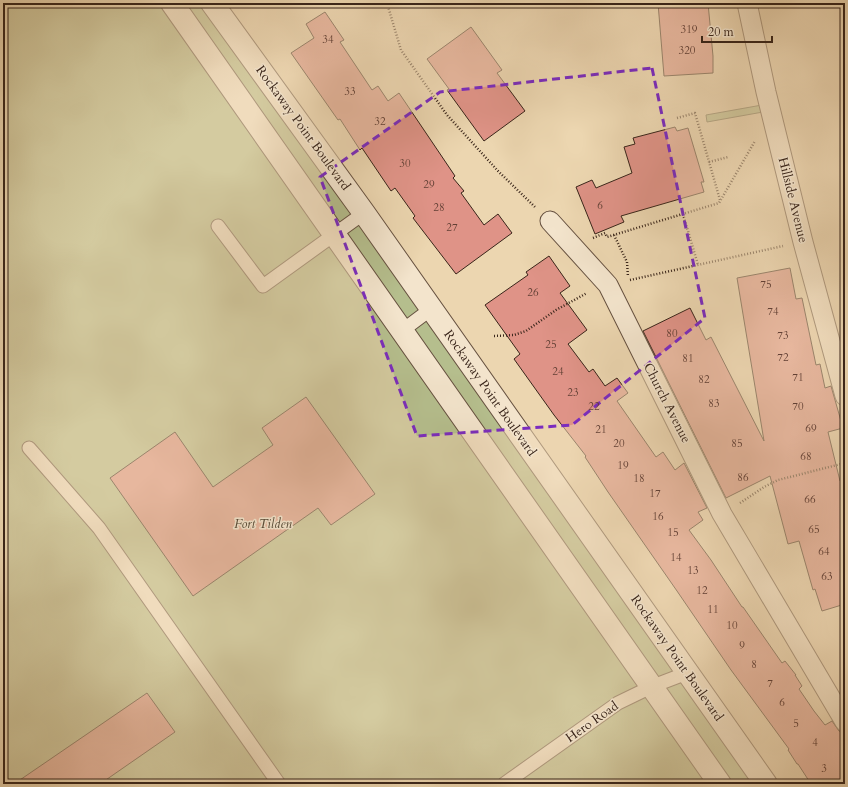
<svg xmlns="http://www.w3.org/2000/svg" width="848" height="787" viewBox="0 0 848 787" font-family="Cardo,serif">
<style>
.green{fill:#b5be8d;stroke:#777254}
.building{fill:#df9387;stroke:#39251a}
.lines{fill:none;stroke-linecap:round;stroke-linejoin:round}
.service-casing{stroke:#665140;stroke-width:15}
.pedestrian-casing{stroke:#665140;stroke-width:21}
.tertiary-casing{stroke:#665140;stroke-width:24}
.path{stroke:#39251a;stroke-width:2.5;stroke-dasharray:1 2;stroke-linecap:butt}
.service{stroke:#f3e4cc;stroke-width:13}
.pedestrian{stroke:#f3e4cc;stroke-width:19}
.tertiary{stroke:#f3e4cc;stroke-width:22}
.marked{fill:none;stroke:#7b2cbf;stroke-width:3;stroke-dasharray:8 5;stroke-linejoin:round}
.labels{text-anchor:middle;dominant-baseline:central;stroke-width:3;stroke-linejoin:round;paint-order:stroke}
.number-label{font-size:11px;fill:#624035}
.street-label{font-size:13px;fill:#39251a;stroke:#f3e4cc}
.park-label{font-size:13px;font-style:italic;fill:#584b37;stroke:#f3e4cc}
</style>
<rect width="100%" height="100%" fill="#ecd6b0"/>
<filter id="stains"><feTurbulence type="fractalNoise" baseFrequency=".005" numOctaves="4"/><feColorMatrix values="0 0 0 0 .2 0 0 0 0 .09 0 0 0 0 .02 0 0 0 .5 -.17"/></filter>
<radialGradient id="worn" r=".72"><stop offset=".6" stop-color="#630" stop-opacity="0"/><stop offset="1" stop-color="#630" stop-opacity=".3"/></radialGradient>
<!-- green -->
<path class="green" d="M 3,3 L 215,3 L 766,784 L 3,784 Z
M 762,105 L 763,112 L 707,122 L 706,115 Z"/>
<!-- building -->
<path class="building" d="M 658,3 L 708,3 L 713,56 L 713,73 L 664,76 Z
M 325,12 L 344,40 L 340,42 L 372,90 L 378,86 L 388,101 L 399,93 L 455,176 L 453,178 L 464,191 L 461,193 L 484,225 L 498,214 L 512,233 L 456,274 L 413,218 L 415,216 L 395,188 L 391,191 L 362,148 L 360,150 L 340,119 L 338,120 L 291,53 L 314,38 L 306,24 Z
M 471,27 L 502,70 L 497,73 L 525,111 L 484,141 L 447,90 L 449,89 L 427,59 Z
M 675,127 L 677,131 L 688,128 L 704,182 L 701,182 L 704,192 L 621,216 L 624,222 L 595,234 L 576,187 L 592,180 L 596,188 L 632,173 L 624,147 L 635,144 L 633,138 Z
M 549,256 L 570,286 L 560,293 L 587,330 L 568,344 L 589,372 L 593,369 L 605,386 L 617,378 L 628,393 L 617,401 L 656,457 L 663,452 L 675,470 L 684,463 L 707,508 L 698,512 L 703,520 L 689,530 L 711,560 L 742,607 L 743,607 L 782,663 L 785,661 L 796,675 L 795,675 L 802,686 L 799,689 L 814,711 L 825,725 L 832,721 L 839,731 L 845,733 L 845,784 L 811,784 L 798,764 L 797,764 L 788,750 L 789,749 L 731,670 L 677,591 L 608,492 L 585,457 L 586,456 L 554,415 L 514,359 L 520,354 L 485,305 L 528,275 L 526,272 Z
M 790,268 L 796,299 L 802,298 L 816,365 L 820,364 L 825,388 L 831,386 L 843,428 L 828,432 L 840,481 L 845,479 L 845,604 L 822,611 L 815,589 L 813,590 L 799,541 L 788,544 L 770,476 L 726,498 L 643,331 L 690,308 L 706,340 L 711,337 L 764,441 L 737,278 Z
M 306,397 L 375,494 L 331,525 L 318,508 L 193,596 L 110,478 L 175,432 L 213,487 L 273,445 L 262,428 Z
M 147,693 L 175,732 L 100,784 L 14,784 Z"/>
<g class="lines">
<defs>
<path id="service" d="M 218,226 L 263,286 L 364,213
M 403,330 L 431,309
M 29,448 L 99,528 L 279,784
M 504,784 L 618,703 L 653,686 L 687,673"/>
<path id="pedestrian" d="M 747,3 L 766,92 L 803,242 L 845,396
M 550,221 L 608,285 L 722,514 L 845,722"/>
<path id="tertiary" d="M 172,3 L 720,784
M 212,3 L 364,213 L 766,784"/>
</defs>
<!-- service casing -->
<use href="#service" class="service-casing"/>
<!-- pedestrian casing -->
<use href="#pedestrian" class="pedestrian-casing"/>
<!-- tertiary casing -->
<use href="#tertiary" class="tertiary-casing"/>
<!-- path -->
<path class="path" d="M 387,3 L 401,50 L 447,115 L 498,171 L 535,207
M 677,118 L 695,113 L 720,200
M 709,162 L 728,157
M 683,214 L 698,265
M 614,235 L 627,262 L 628,277
M 593,238 L 605,233 L 607,237 L 719,203 L 755,141
M 630,280 L 783,246
M 494,336 L 514,335 L 526,331 L 556,310 L 587,293
M 740,503 L 764,487 L 778,480 L 845,463"/>
<!-- service -->
<use href="#service" class="service"/>
<!-- pedestrian -->
<use href="#pedestrian" class="pedestrian"/>
<!-- tertiary -->
<use href="#tertiary" class="tertiary"/>
</g>
<!-- marked area -->
<path d="M0 0H848V787H0ZM 652,68 L 705,318 L 572,425 L 417,436 L 320,177 L 440,92 Z" fill="#ecd6b0" fill-opacity=".55" fill-rule="evenodd"/>
<path class="marked" d="M 652,68 L 705,318 L 572,425 L 417,436 L 320,177 L 440,92 Z"/>
<g class="labels">
<!-- number labels -->
<g class="number-label">
<text x="689" y="29">319</text>
<text x="328" y="39">34</text>
<text x="687" y="50">320</text>
<text x="350" y="91">33</text>
<text x="380" y="121">32</text>
<text x="405" y="163">30</text>
<text x="429" y="184">29</text>
<text x="600" y="205">6</text>
<text x="439" y="207">28</text>
<text x="452" y="227">27</text>
<text x="766" y="284">75</text>
<text x="533" y="292">26</text>
<text x="773" y="311">74</text>
<text x="672" y="333">80</text>
<text x="783" y="335">73</text>
<text x="551" y="344">25</text>
<text x="783" y="357">72</text>
<text x="688" y="358">81</text>
<text x="558" y="371">24</text>
<text x="798" y="377">71</text>
<text x="704" y="379">82</text>
<text x="573" y="392">23</text>
<text x="714" y="403">83</text>
<text x="594" y="406">22</text>
<text x="798" y="406">70</text>
<text x="811" y="428">69</text>
<text x="601" y="429">21</text>
<text x="619" y="443">20</text>
<text x="737" y="443">85</text>
<text x="806" y="456">68</text>
<text x="623" y="465">19</text>
<text x="743" y="477">86</text>
<text x="639" y="478">18</text>
<text x="655" y="493">17</text>
<text x="810" y="499">66</text>
<text x="658" y="516">16</text>
<text x="814" y="529">65</text>
<text x="673" y="532">15</text>
<text x="824" y="551">64</text>
<text x="676" y="557">14</text>
<text x="693" y="570">13</text>
<text x="827" y="576">63</text>
<text x="702" y="590">12</text>
<text x="713" y="609">11</text>
<text x="732" y="625">10</text>
<text x="742" y="645">9</text>
<text x="754" y="664">8</text>
<text x="770" y="683">7</text>
<text x="782" y="702">6</text>
<text x="796" y="723">5</text>
<text x="815" y="742">4</text>
<text x="824" y="768">3</text>
</g>
<!-- street labels -->
<g class="street-label">
<text transform="translate(303 128) rotate(54)">Rockaway Point Boulevard</text>
<text transform="translate(793 200) rotate(76)">Hillside Avenue</text>
<text transform="translate(490 393) rotate(55)">Rockaway Point Boulevard</text>
<text transform="translate(667 403) rotate(63)">Church Avenue</text>
<text transform="translate(677 658) rotate(55)">Rockaway Point Boulevard</text>
<text transform="translate(592 722) rotate(-35)">Hero Road</text>
</g>
<!-- park labels -->
<g class="park-label">
<text x="263" y="524">Fort Tilden</text>
</g>
</g>
<!-- margin -->
<rect width="848" height="787" fill="none" stroke="#ecd6b0" stroke-width="16"/>
<rect x="4" y="4" width="840" height="779" fill="none" stroke="#39251a" stroke-width="2"/>
<rect x="8" y="8" width="832" height="771" fill="none" stroke="#39251a"/>
<!-- scale -->
<path d="M702 36v6h70v-6" fill="none" stroke="#39251a" stroke-width="2"/>
<text x="708" y="36" font-size="12" fill="#39251a" stroke="#f3e4cc" stroke-width="3" paint-order="stroke">20 m</text>
<rect width="100%" height="100%" filter="url(#stains)"/>
<rect width="100%" height="100%" fill="url(#worn)"/>
</svg>
